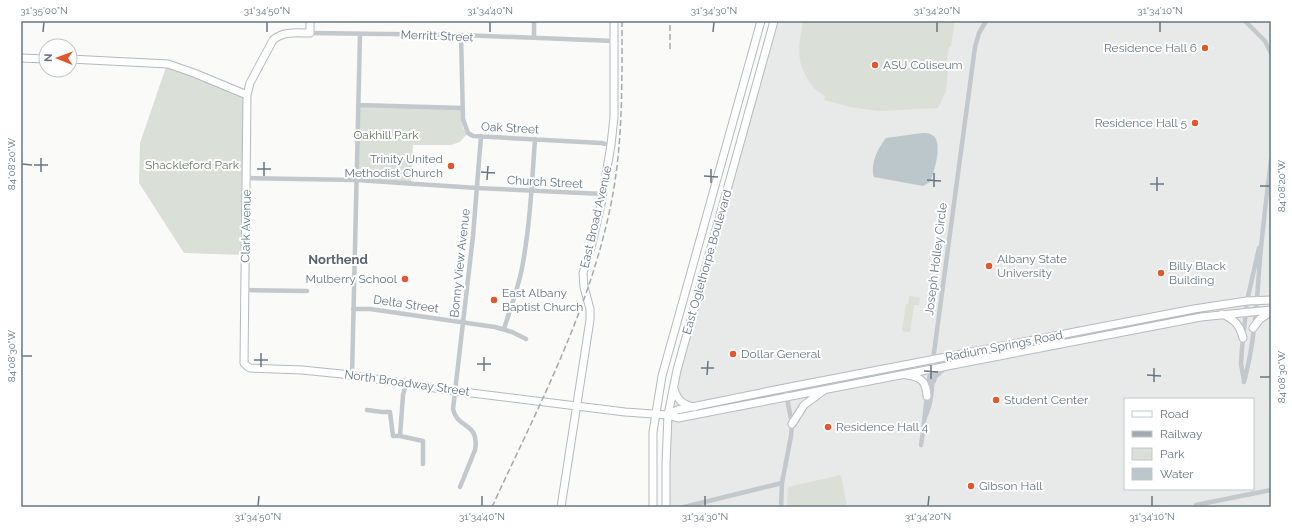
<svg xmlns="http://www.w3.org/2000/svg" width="1292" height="528" viewBox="0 0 1292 528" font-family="Raleway,sans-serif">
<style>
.built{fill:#e8e9e9;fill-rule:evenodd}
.green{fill:#dadfd7}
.water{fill:#bbc7cb}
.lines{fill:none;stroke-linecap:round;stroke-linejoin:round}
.secondary-casing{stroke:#b3babf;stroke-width:9}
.primary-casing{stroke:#b5babe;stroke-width:9}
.street{stroke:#c3c8cc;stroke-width:4.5}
.secondary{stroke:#fff;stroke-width:7}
.primary{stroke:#fff;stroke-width:7}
.rail{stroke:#a2aab0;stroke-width:1.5;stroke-dasharray:6 3;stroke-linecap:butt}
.ticks{fill:none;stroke:#657683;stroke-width:1.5}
.poi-dot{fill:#e4572e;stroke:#fff;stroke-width:1.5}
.labels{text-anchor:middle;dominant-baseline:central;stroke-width:4;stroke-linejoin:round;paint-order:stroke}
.street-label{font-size:12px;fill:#657683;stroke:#fff}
.poi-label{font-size:12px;fill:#657683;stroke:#fff;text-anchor:start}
.park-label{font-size:12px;fill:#687a64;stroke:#fff}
.neighbourhood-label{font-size:13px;font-weight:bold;fill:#57646e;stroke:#fff}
.neatline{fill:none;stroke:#657683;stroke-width:1.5}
.ticks-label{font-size:10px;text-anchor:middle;fill:#657683}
</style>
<rect width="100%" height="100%" fill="#fafaf8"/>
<!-- built -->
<path class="built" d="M 776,21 L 1271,21 L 1271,507 L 668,507 L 669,435 L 676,376 ZM 1125,399 L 1253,399 L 1253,489 L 1125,489 Z"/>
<!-- green -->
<path class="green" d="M 803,21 L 955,21 L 951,46 L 949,46 L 947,61 L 949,61 L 946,91 L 938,108 L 878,111 L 850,107 L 824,100 L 825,96 C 813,89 813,88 806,76 C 795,56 800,43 803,21 Z
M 167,64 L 245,96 L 244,255 L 184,253 L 139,183 L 140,143 Z
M 359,105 L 461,109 L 463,128 L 467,134 L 460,142 L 451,145 L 413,145 L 411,183 L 357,179 Z
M 909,296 L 920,298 L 919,305 L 914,305 L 910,332 L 902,331 L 906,304 L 908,304 Z
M 841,475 L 847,507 L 787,507 L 788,487 Z"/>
<!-- water -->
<path class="water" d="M 922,133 C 925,133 929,133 932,135 C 944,141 934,173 930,182 L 923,186 L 874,177 C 870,164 878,148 886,138 Z"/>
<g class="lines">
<defs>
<path id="secondary" d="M 310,21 L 310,33 C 297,33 283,31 273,40 L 250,83 L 247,95 L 244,363 L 247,366 L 250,368 L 302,370 L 342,374 L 455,391 L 625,412 L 668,415 L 678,418 L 1201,317 L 1271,310
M 21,58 L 46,59
M 70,59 L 168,64 L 194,73 L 247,95
M 1222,314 C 1234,319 1240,325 1243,338
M 1253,328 L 1260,319 L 1271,312
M 907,375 C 922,377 926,382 927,396
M 668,415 L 677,410 L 785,388 L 1194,309 L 1247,301 L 1271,300
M 792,424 L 804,405 L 823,391
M 561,507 L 590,320 L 590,309 L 584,287 L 583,273 L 592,244 L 601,204 L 611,145 L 614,117 L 614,21"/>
<path id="primary" d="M 674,389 C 677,400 683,405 694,407
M 653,507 L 653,432 L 662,376 L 761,21
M 666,507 L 666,464 L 668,415 L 677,370 L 774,21"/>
</defs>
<!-- secondary casing -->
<use href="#secondary" class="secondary-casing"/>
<!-- primary casing -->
<use href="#primary" class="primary-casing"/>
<!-- street -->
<path class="street" d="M 534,21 L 534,38
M 1245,21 L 1265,41 L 1271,53
M 310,33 L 461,35 L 614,41
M 461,35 L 463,119 L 468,133 L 473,136 L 601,143 L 611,145
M 358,105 L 462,108
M 246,178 L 356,180 L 477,188 L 603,194
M 245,290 L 307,291
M 353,309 L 370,309 L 495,327 L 512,332 L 526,339
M 504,329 C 510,309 518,289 522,268 C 530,226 532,182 535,139
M 352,376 L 360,34
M 1244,380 L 1241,364 L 1242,348 L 1247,301 L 1259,248
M 934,381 L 935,377 L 946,367
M 1244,382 C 1255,342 1257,299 1260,258 C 1263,225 1267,193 1271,160
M 367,410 L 382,412 L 390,412 L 393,436 L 400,436 L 423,441 L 423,464
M 925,417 C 934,399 932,379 933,360 L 975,47 L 979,33 L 986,21
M 400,436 L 403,395 L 406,384
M 921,445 C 925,421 926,397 930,373
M 460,487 L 475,450 C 480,422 457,429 453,409 L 473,236 L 481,136
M 1196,505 L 1271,490
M 684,507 L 782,483
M 781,507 L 782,483 L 791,436 L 792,424 L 785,388"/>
<!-- secondary -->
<use href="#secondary" class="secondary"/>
<!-- primary -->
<use href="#primary" class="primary"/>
<!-- rail -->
<path class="rail" d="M 670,49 L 670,21
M 492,507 C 538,407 591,308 612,199 C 623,141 622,81 622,21"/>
</g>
<!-- ticks -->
<path class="ticks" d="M 43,32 L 44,22M 267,32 L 267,22M 490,32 L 490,22M 713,32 L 714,22M 937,32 L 937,22M 1160,32 L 1160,22M 22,164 L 32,165M 34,165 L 48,165M 257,169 L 271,169M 41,172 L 41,158M 481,172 L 495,173M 264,176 L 264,162M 704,176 L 718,177M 487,180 L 488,166M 927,180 L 941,181M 711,183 L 711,169M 1150,184 L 1164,184M 1260,186 L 1270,186M 934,187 L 934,173M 1157,191 L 1157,177M 22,356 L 32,356M 254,360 L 268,360M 477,364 L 491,364M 261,367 L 261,353M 701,368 L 714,368M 484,371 L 484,357M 924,371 L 938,372M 707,375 L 708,361M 1147,375 L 1161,376M 1260,377 L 1270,377M 931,379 L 931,365M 1154,382 L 1154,368M 258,506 L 259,496M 482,506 L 482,496M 705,506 L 705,496M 928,506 L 929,496M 1152,506 L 1152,496"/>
<!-- markers -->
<g class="poi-dot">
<circle cx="1205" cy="48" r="4"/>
<circle cx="875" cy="65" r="4"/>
<circle cx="1195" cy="123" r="4"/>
<circle cx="451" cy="166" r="4"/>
<circle cx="989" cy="266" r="4"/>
<circle cx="1161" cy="273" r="4"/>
<circle cx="405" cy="279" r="4"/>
<circle cx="494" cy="300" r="4"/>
<circle cx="733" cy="354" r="4"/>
<circle cx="996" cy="400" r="4"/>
<circle cx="828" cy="427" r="4"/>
<circle cx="971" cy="486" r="4"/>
</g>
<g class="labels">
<!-- street labels -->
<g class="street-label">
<text transform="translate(437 36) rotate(2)">Merritt Street</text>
<text transform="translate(510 128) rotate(3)">Oak Street</text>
<text transform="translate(545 182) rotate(3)">Church Street</text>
<text transform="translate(596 217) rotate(-77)">East Broad Avenue</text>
<text transform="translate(246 226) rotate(-89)">Clark Avenue</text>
<text transform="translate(936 259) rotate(-83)">Joseph Holley Circle</text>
<text transform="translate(707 262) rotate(-74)">East Oglethorpe Boulevard</text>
<text transform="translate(460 263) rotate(-84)">Bonny View Avenue</text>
<text transform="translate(406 304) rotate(8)">Delta Street</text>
<text transform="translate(1004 346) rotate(-11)">Radium Springs Road</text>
<text transform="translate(407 383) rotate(8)">North Broadway Street</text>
</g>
<!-- poi labels -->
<g class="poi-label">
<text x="1197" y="48" text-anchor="end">Residence Hall 6</text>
<text x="883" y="65">ASU Coliseum</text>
<text x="1187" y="123" text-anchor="end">Residence Hall 5</text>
<text x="443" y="159" text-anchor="end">Trinity United<tspan x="443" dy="14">Methodist Church</tspan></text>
<text x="997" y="259">Albany State<tspan x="997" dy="14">University</tspan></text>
<text x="1169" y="266">Billy Black<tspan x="1169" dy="14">Building</tspan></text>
<text x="397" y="279" text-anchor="end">Mulberry School</text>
<text x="502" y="293">East Albany<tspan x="502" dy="14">Baptist Church</tspan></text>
<text x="741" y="354">Dollar General</text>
<text x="1004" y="400">Student Center</text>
<text x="836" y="427">Residence Hall 4</text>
<text x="979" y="486">Gibson Hall</text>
</g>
<!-- park labels -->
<g class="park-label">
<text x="386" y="135">Oakhill Park</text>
<text x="192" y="165">Shackleford Park</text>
</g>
<!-- neighbourhood labels -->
<g class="neighbourhood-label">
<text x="338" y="259">Northend</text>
</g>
</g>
<!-- border -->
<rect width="1292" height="528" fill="none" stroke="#ffffff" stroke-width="44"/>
<!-- legend -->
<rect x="1124" y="398" width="130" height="92" fill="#ffffff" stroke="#c1c8cd"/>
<rect x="1132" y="411" width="20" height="6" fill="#ffffff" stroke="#c1c8cd"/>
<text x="1160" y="418" font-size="12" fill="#657683">Road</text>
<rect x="1132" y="431" width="20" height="6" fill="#a2aab0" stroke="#c1c8cd"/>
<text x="1160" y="438" font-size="12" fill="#657683">Railway</text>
<rect x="1132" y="448" width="20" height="12" fill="#dadfd7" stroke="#c1c8cd"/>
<text x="1160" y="458" font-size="12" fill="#657683">Park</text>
<rect x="1132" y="468" width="20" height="12" fill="#bbc7cb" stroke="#c1c8cd"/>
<text x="1160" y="478" font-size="12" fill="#657683">Water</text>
<!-- north arrow -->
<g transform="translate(58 58) rotate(271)"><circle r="19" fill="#ffffff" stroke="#c1c8cd"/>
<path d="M0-3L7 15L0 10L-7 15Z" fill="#e4572e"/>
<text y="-6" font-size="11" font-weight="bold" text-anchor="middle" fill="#657683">N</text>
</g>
<rect x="22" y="22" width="1248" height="484" class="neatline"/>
<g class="ticks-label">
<text x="44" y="14">31°35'00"N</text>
<text x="267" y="14">31°34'50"N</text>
<text x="490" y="14">31°34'40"N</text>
<text x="714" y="14">31°34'30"N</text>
<text x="937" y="14">31°34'20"N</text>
<text x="1160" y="14">31°34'10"N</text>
<text transform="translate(11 164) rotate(-90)" y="4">84°08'20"W</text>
<text transform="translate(1281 186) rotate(-90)" y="4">84°08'20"W</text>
<text transform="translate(11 356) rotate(-90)" y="4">84°08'30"W</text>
<text transform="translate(1281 377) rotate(-90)" y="4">84°08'30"W</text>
<text x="258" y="520">31°34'50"N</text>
<text x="482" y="520">31°34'40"N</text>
<text x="705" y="520">31°34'30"N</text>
<text x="928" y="520">31°34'20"N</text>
<text x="1152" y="520">31°34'10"N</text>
</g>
</svg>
